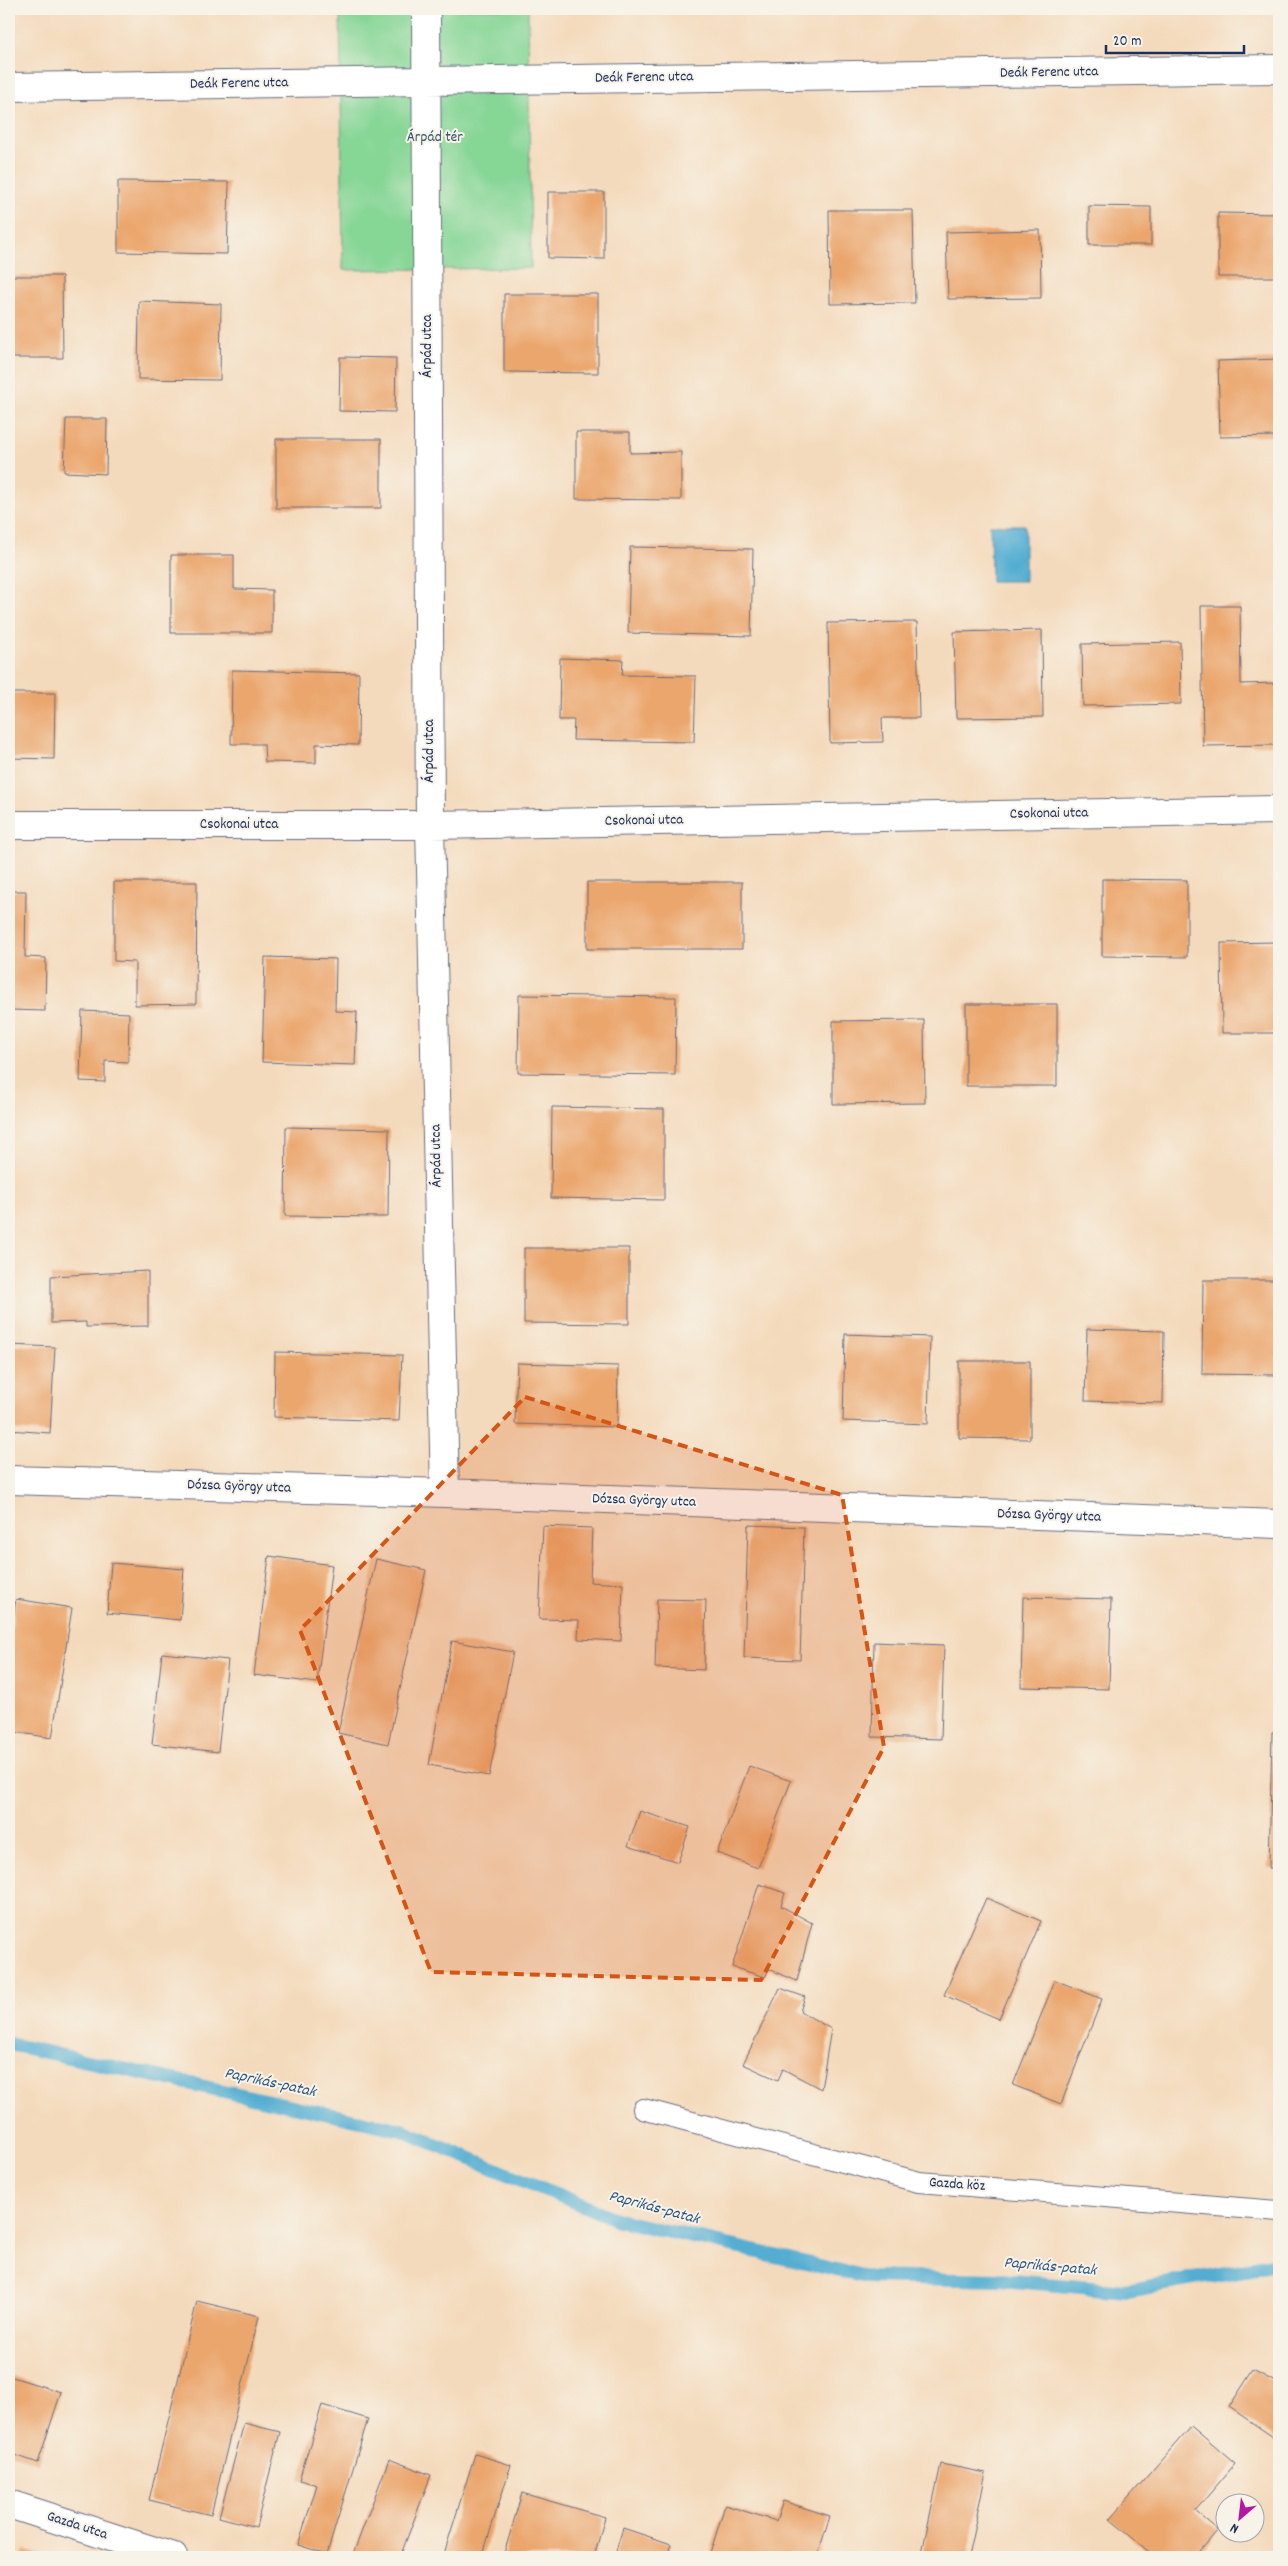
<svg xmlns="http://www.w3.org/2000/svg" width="1288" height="2566" viewBox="0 0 1288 2566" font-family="Dekko,sans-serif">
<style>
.green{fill:#86d696;stroke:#50827a}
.water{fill:#54aed2;stroke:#386e98}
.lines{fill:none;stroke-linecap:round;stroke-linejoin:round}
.stream{stroke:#54aed2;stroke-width:14}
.building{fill:#eba66d}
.service-casing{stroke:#676b7f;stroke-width:22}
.minor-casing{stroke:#676b7f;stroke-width:30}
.service{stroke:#fff;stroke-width:20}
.minor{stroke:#fff;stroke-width:28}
.marked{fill:#d45514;fill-opacity:0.2;stroke:#d45514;stroke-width:4;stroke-dasharray:10 6;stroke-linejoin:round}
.labels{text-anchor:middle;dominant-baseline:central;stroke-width:4;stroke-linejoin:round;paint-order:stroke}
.street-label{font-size:15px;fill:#1b2f5e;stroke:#f7f3e8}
.park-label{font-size:15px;fill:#36596c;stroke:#f7f3e8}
.water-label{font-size:16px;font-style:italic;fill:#2c5581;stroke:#f7f3e8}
</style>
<rect width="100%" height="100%" fill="#f7f3e8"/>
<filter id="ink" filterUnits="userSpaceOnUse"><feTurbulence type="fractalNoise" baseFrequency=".02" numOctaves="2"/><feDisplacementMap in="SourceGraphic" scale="10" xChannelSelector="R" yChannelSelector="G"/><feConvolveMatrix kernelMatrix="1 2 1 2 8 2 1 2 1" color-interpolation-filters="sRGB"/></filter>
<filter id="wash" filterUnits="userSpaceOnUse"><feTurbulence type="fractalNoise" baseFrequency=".0096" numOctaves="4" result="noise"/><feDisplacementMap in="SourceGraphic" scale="20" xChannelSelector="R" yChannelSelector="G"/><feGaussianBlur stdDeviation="1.12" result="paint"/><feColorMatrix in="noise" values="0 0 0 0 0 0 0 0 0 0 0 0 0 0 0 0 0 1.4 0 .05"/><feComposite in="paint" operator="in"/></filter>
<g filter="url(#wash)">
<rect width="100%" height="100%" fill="#f4dabc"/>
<!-- green -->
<path class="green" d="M 340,9 L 528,9 L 531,268 L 343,270 Z"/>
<!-- water -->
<path class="water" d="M 990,525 L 1025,525 L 1025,581 L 991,581 Z"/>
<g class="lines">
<!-- stream -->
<path class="stream" d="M 9,2044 L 402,2130 L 618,2220 L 867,2277 L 1001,2280 L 1126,2291 L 1272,2265 L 1279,2267"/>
</g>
<g id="blocks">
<!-- building -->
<path class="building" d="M 118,181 L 229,182 L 227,254 L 118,252 Z
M 548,192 L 604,192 L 604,259 L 548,258 Z
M 1089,206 L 1151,207 L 1151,245 L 1089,245 Z
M 829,210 L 913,210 L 915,303 L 830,304 Z
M 1218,213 L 1279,214 L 1279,277 L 1218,277 Z
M 1040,230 L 1041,298 L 948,299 L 946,232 Z
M 9,276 L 62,276 L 63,358 L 9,358 Z
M 504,294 L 598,294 L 598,373 L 504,372 Z
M 139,301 L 221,304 L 220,380 L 138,379 Z
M 340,357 L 396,358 L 395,412 L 339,411 Z
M 1279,359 L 1279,436 L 1220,437 L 1218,361 Z
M 66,419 L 107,419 L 106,474 L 64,472 Z
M 576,432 L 630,432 L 630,453 L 681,452 L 681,500 L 576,499 Z
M 276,439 L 381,439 L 381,508 L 276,508 Z
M 630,547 L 753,549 L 751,636 L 628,633 Z
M 171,555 L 234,555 L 234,589 L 272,590 L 272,633 L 171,633 Z
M 1201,606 L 1240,606 L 1241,684 L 1277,683 L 1278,745 L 1203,746 Z
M 917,622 L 919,718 L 882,718 L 883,742 L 830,743 L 828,623 Z
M 1042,630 L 1043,717 L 956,718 L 954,632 Z
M 1180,642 L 1181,704 L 1083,706 L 1082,644 Z
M 560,658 L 623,660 L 622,675 L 696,676 L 694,742 L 573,740 L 574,720 L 559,720 Z
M 232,670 L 359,673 L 358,745 L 316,744 L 316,763 L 265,762 L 264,744 L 231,744 Z
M 9,693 L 55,693 L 54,759 L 9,758 Z
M 1102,879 L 1187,880 L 1187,957 L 1102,956 Z
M 114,882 L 197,882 L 196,1004 L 135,1005 L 135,962 L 114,961 Z
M 587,882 L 742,882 L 742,949 L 587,949 Z
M 9,891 L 26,891 L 25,957 L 46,958 L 45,1011 L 9,1010 Z
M 1279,942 L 1279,1033 L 1222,1033 L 1221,943 Z
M 265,957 L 336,959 L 335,1011 L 357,1012 L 355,1065 L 262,1062 Z
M 519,995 L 676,997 L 675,1075 L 518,1073 Z
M 966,1004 L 1057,1004 L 1057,1086 L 966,1086 Z
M 82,1011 L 129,1013 L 128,1062 L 105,1061 L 105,1082 L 80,1081 Z
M 924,1020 L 925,1103 L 833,1104 L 833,1021 Z
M 552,1107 L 664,1109 L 664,1200 L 551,1198 Z
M 286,1127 L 389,1129 L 388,1217 L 285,1216 Z
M 524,1248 L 629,1248 L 629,1324 L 524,1323 Z
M 148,1271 L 148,1326 L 86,1327 L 86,1322 L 51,1323 L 51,1276 Z
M 1203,1280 L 1279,1280 L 1279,1375 L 1202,1374 Z
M 1087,1329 L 1164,1331 L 1163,1403 L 1085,1401 Z
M 845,1334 L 930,1337 L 928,1424 L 843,1421 Z
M 9,1345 L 55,1347 L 50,1433 L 9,1430 Z
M 275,1352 L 402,1355 L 399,1421 L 274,1417 Z
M 959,1361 L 1030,1361 L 1030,1439 L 959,1438 Z
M 517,1363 L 618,1366 L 617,1427 L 515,1424 Z
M 748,1525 L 804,1527 L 800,1660 L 744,1658 Z
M 543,1526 L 592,1528 L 590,1582 L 623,1584 L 621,1641 L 578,1639 L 579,1620 L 539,1619 Z
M 269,1556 L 332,1565 L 317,1683 L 254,1675 Z
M 376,1559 L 426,1570 L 388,1744 L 338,1733 Z
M 111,1563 L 184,1569 L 180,1620 L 107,1613 Z
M 1023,1597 L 1111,1599 L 1109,1689 L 1021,1687 Z
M 16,1599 L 72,1608 L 52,1738 L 9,1731 L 9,1644 Z
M 657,1599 L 706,1600 L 704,1670 L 655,1668 Z
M 452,1641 L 513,1652 L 489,1776 L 429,1765 Z
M 874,1642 L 944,1645 L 941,1739 L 872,1737 Z
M 162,1653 L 228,1660 L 218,1752 L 152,1744 Z
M 1272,1732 L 1279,1732 L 1279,1868 L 1269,1868 Z
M 749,1766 L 791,1781 L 758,1868 L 717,1853 Z
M 640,1811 L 690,1827 L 678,1862 L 628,1846 Z
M 759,1884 L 785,1893 L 781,1906 L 812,1923 L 797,1981 L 769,1969 L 765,1977 L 732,1967 Z
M 986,1898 L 1041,1921 L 999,2019 L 944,1995 Z
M 1055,1980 L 1102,1999 L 1061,2104 L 1013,2085 Z
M 780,1988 L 805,1997 L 800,2011 L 831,2029 L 821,2089 L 783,2069 L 778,2080 L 743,2064 Z
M 197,2301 L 259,2316 L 211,2515 L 149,2500 Z
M 1253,2370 L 1279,2384 L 1279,2441 L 1229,2407 Z
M 9,2376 L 61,2392 L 38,2463 L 9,2453 Z
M 322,2405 L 368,2419 L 327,2554 L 298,2545 L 317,2485 L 299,2480 Z
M 244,2423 L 280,2432 L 256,2527 L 219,2517 Z
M 1191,2426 L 1235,2464 L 1195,2511 L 1218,2530 L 1195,2557 L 1155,2557 L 1110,2519 Z
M 475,2454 L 511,2465 L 482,2557 L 443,2557 Z
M 389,2459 L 431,2475 L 400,2557 L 352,2557 Z
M 941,2464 L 986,2473 L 968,2557 L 921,2557 Z
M 522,2493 L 605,2517 L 594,2557 L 503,2557 Z
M 783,2501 L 830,2516 L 817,2557 L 709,2557 L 725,2505 L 776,2521 Z
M 623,2528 L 671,2544 L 667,2557 L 614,2557 Z
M 24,2550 L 47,2557 L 22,2557 Z"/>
</g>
</g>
<g filter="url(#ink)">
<use href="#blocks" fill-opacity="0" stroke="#676b7f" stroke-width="1"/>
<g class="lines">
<defs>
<path id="service" d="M 643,2109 L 919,2182 L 1279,2211"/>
<path id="minor" d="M 426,9 L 430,825 L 445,1493
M 9,87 L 1279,69
M 9,825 L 430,825 L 1279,810
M 9,1480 L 445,1493 L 1279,1524
M 9,2504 L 173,2557"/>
</defs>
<!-- service casing -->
<use href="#service" class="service-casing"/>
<!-- minor casing -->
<use href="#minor" class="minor-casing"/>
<!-- service -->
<use href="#service" class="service"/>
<!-- minor -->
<use href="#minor" class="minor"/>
</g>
</g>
<!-- marked area -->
<path class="marked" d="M 525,1397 L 842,1495 L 884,1747 L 761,1980 L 431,1972 L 300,1630 Z"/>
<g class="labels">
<!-- street labels -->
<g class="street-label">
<text transform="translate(1049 73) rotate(-1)">Deák Ferenc utca</text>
<text transform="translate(644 78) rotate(-1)">Deák Ferenc utca</text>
<text transform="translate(239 84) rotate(-1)">Deák Ferenc utca</text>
<text transform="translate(428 346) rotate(-90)">Árpád utca</text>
<text transform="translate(430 751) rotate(-90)">Árpád utca</text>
<text transform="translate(1049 814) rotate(-1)">Csokonai utca</text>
<text transform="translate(644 821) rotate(-1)">Csokonai utca</text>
<text x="239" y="825">Csokonai utca</text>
<text transform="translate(437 1156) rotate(-91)">Árpád utca</text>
<text transform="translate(239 1487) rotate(2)">Dózsa György utca</text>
<text transform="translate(644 1501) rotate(2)">Dózsa György utca</text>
<text transform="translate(1049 1516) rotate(2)">Dózsa György utca</text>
<text transform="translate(957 2185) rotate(4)">Gazda köz</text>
<text transform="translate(77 2526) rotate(18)">Gazda utca</text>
</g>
<!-- park labels -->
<g class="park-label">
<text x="435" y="138">Árpád tér</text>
</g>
<!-- water labels -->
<g class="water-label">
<text transform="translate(270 2083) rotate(12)">Paprikás-patak</text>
<text transform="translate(654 2208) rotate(15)">Paprikás-patak</text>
<text transform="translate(1050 2267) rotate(5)">Paprikás-patak</text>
</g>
</g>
<!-- margin -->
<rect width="1288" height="2566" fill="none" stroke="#f7f3e8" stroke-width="30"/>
<!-- north arrow -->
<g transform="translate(1240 2518) rotate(208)"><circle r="24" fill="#f7f3e8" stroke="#9fa5b1"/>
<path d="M0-4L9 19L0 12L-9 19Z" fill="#b5179e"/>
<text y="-8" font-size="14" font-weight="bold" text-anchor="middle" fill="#1b2f5e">N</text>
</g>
<!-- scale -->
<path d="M1106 45v8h138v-8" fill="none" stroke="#1b2f5e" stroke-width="2.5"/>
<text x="1113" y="45" font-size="15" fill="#1b2f5e" stroke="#f7f3e8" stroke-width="4" paint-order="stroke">20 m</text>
</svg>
